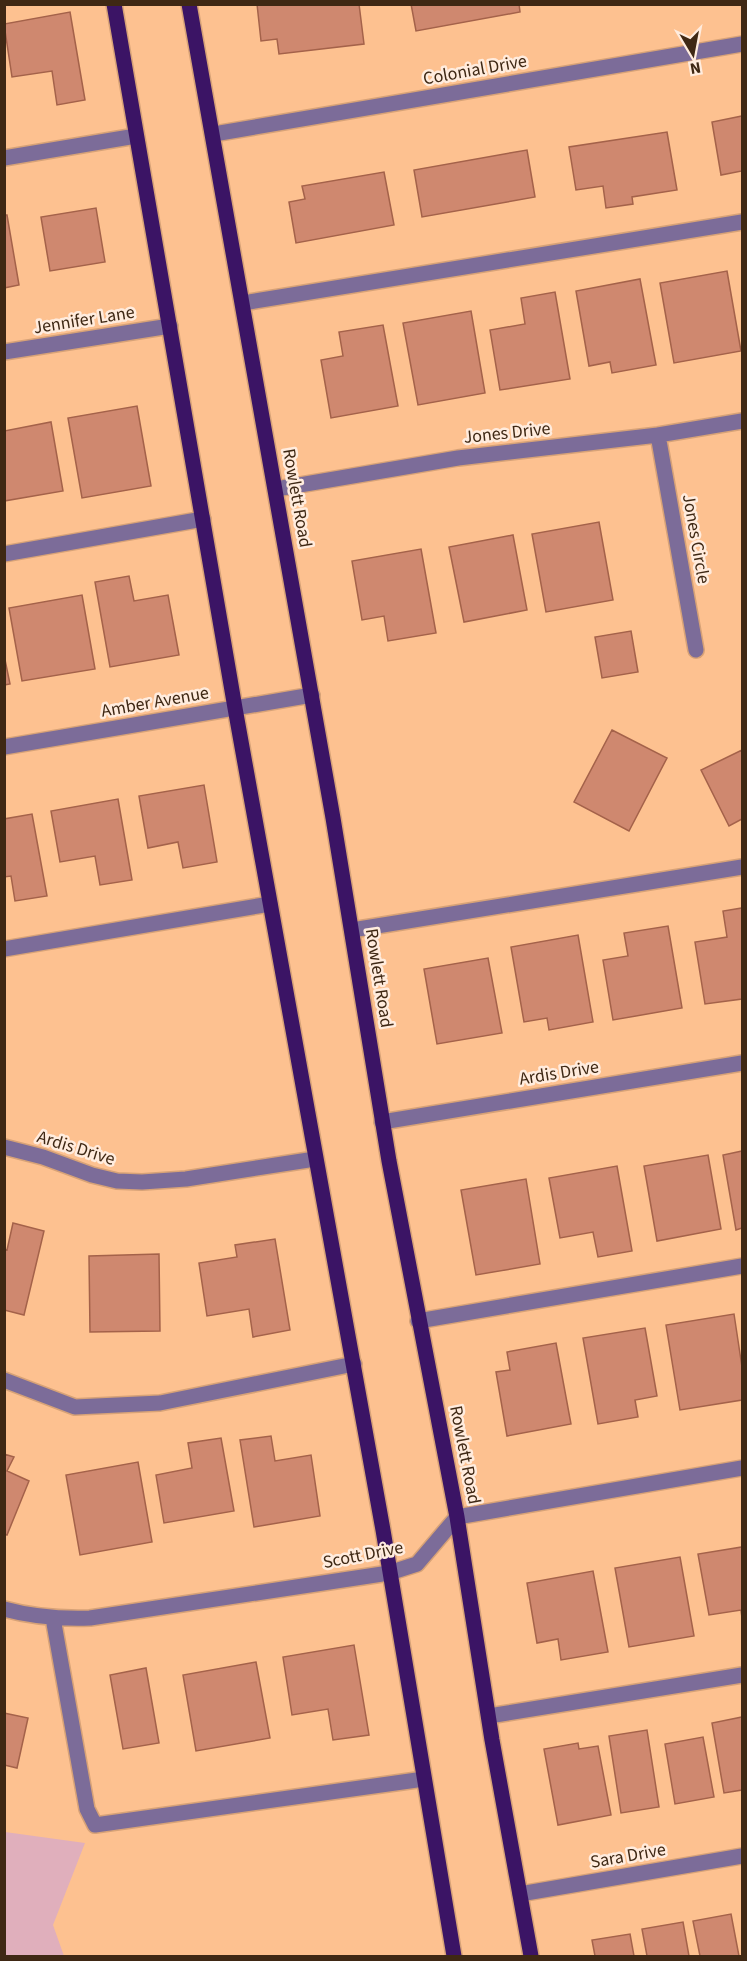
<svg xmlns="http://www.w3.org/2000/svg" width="747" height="1961" viewBox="0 0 747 1961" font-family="'Source Sans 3',sans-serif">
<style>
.green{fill:#e0afbc}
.building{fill:#cf886f;stroke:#a4624a;stroke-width:1.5}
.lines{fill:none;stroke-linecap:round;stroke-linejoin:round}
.minor-casing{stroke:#d7a277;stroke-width:18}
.major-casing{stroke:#d7a277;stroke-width:18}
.minor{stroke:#7c6c99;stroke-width:15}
.major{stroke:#3b1465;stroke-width:15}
.labels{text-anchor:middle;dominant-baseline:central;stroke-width:5;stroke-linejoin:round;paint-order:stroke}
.street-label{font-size:18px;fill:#3f2814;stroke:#ffecde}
</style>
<rect width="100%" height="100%" fill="#fdc190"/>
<!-- green -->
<path class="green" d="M 5,1832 L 85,1843 L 53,1925 L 64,1956 L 5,1956 Z"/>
<!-- building -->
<path class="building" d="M 257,4 L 359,4 L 364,44 L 279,54 L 277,39 L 261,41 Z
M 411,4 L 519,4 L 520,12 L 416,31 Z
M 70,12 L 85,100 L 57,105 L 52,71 L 12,77 L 4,24 Z
M 742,116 L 742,171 L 721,175 L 712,122 Z
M 667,132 L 677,190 L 632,197 L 633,204 L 606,208 L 603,186 L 576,190 L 569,147 Z
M 527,150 L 535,197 L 422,217 L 414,170 Z
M 384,172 L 394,225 L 296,243 L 289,202 L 305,199 L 302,186 Z
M 96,208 L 105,262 L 50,271 L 41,217 Z
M 4,215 L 7,215 L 19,285 L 4,288 Z
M 727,271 L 741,351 L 674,363 L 660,283 Z
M 640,279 L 656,365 L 612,373 L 610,362 L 589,366 L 576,291 Z
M 555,292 L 570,379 L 500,390 L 490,330 L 525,324 L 521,298 Z
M 471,311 L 485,393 L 418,405 L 403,323 Z
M 383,325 L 398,406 L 331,418 L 321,360 L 343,356 L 339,332 Z
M 137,406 L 151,486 L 82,498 L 68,418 Z
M 51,422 L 63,491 L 4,501 L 4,431 Z
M 599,522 L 613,600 L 546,612 L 532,534 Z
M 513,535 L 527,610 L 464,622 L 449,547 Z
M 421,549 L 436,633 L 388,641 L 384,616 L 362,620 L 352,561 Z
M 129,576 L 134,601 L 168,595 L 179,655 L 110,667 L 95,582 Z
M 82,595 L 95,669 L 22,681 L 9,608 Z
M 631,631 L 638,672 L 602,678 L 595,637 Z
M 4,655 L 10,684 L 4,685 Z
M 612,730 L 667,758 L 629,831 L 574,802 Z
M 742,750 L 742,819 L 729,826 L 701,770 Z
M 204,785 L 217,862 L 183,868 L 178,842 L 148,848 L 139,796 Z
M 118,799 L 132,880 L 100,885 L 95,856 L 60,862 L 51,811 Z
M 32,814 L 47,896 L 15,901 L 11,876 L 4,877 L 4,819 Z
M 742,908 L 742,999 L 705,1004 L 695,942 L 727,937 L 723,911 Z
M 668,926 L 682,1008 L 613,1020 L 603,960 L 628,956 L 624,933 Z
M 578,935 L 593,1022 L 549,1030 L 547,1018 L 524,1022 L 511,947 Z
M 488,958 L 502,1033 L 437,1044 L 424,969 Z
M 742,1151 L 742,1228 L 736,1230 L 723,1155 Z
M 708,1155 L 721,1229 L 657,1241 L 644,1166 Z
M 617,1166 L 632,1251 L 598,1257 L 593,1232 L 560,1238 L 549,1178 Z
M 526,1179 L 540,1264 L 476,1275 L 461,1190 Z
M 13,1223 L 44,1231 L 24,1315 L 4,1310 L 4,1249 L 7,1250 Z
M 275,1239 L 290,1330 L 253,1337 L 249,1309 L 207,1316 L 199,1263 L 237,1257 L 235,1245 Z
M 159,1254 L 160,1331 L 90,1332 L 89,1256 Z
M 734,1314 L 742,1367 L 742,1400 L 680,1410 L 666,1325 Z
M 645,1328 L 657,1396 L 635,1400 L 638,1417 L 598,1424 L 583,1338 Z
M 556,1343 L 571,1424 L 507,1436 L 496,1372 L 510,1370 L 507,1352 Z
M 271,1436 L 275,1461 L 311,1455 L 320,1516 L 254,1527 L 240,1440 Z
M 221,1438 L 234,1511 L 164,1523 L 156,1475 L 192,1468 L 188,1443 Z
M 4,1454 L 14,1457 L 7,1471 L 29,1481 L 7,1535 L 4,1534 Z
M 138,1462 L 152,1542 L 80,1555 L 66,1475 Z
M 742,1547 L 742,1618 L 741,1610 L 709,1615 L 698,1554 Z
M 680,1557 L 694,1636 L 629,1647 L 615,1568 Z
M 593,1571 L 608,1652 L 561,1660 L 558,1639 L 537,1643 L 527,1583 Z
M 354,1645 L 369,1735 L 333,1740 L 328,1709 L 292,1715 L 283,1657 Z
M 256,1662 L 270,1738 L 196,1751 L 183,1675 Z
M 146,1668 L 159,1743 L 123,1749 L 110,1675 Z
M 4,1713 L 28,1718 L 17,1768 L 4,1765 Z
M 742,1717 L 742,1790 L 724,1793 L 712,1723 Z
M 647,1730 L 659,1807 L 621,1813 L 609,1736 Z
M 703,1737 L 714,1797 L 675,1804 L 665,1744 Z
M 578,1743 L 579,1749 L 598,1746 L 611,1815 L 558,1825 L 544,1749 Z
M 731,1914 L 739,1956 L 700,1956 L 693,1921 Z
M 683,1922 L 689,1956 L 647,1956 L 642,1929 Z
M 630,1934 L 634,1956 L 595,1956 L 592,1940 Z"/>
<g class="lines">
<defs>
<path id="minor" d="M 214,134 L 742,44
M 4,158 L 136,136
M 243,303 L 742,222
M 4,352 L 170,326
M 658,435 L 696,650
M 276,489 L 458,458 L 658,435 L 742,421
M 4,554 L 203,519
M 4,747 L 312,695
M 352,930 L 742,867
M 4,949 L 270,904
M 382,1122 L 742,1063
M 4,1147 L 43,1157 L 92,1175 L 117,1181 L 142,1182 L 186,1179 L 315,1159
M 418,1321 L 742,1266
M 4,1380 L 75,1407 L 160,1403 L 354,1364
M 4,1609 C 33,1617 60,1619 90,1618 L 389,1573 L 417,1564 L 457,1517 L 742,1468
M 53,1618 L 87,1809 L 95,1825 L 424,1779
M 489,1716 L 742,1675
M 520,1894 L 742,1856"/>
<path id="major" d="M 114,4 L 235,708 L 383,1530 L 454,1956
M 189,4 L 333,818 L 389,1161 L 457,1517 L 492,1740 L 531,1956"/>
</defs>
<!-- minor casing -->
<use href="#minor" class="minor-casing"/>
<!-- major casing -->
<use href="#major" class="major-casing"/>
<!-- minor -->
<use href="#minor" class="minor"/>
<!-- major -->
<use href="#major" class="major"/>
</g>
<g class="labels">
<!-- street labels -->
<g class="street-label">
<text transform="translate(475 70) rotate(-10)">Colonial Drive</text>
<text transform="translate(84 320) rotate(-9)">Jennifer Lane</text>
<text transform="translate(507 433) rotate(-6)">Jones Drive</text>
<text transform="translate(297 498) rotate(80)">Rowlett Road</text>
<text transform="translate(696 539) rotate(80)">Jones Circle</text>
<text transform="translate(155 702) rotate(-10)">Amber Avenue</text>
<text transform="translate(379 978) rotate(81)">Rowlett Road</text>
<text transform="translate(559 1073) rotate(-9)">Ardis Drive</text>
<text transform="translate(76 1148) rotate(17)">Ardis Drive</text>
<text transform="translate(465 1455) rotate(79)">Rowlett Road</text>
<text transform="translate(363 1555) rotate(-11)">Scott Drive</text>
<text transform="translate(628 1856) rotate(-10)">Sara Drive</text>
</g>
</g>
<!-- border -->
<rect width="747" height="1961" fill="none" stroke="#3f2814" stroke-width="12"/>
<!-- north arrow -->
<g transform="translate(693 54) rotate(170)" stroke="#ffecde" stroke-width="4.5" paint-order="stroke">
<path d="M0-4.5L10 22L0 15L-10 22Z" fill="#3f2814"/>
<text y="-9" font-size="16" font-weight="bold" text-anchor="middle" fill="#3f2814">N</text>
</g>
</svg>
